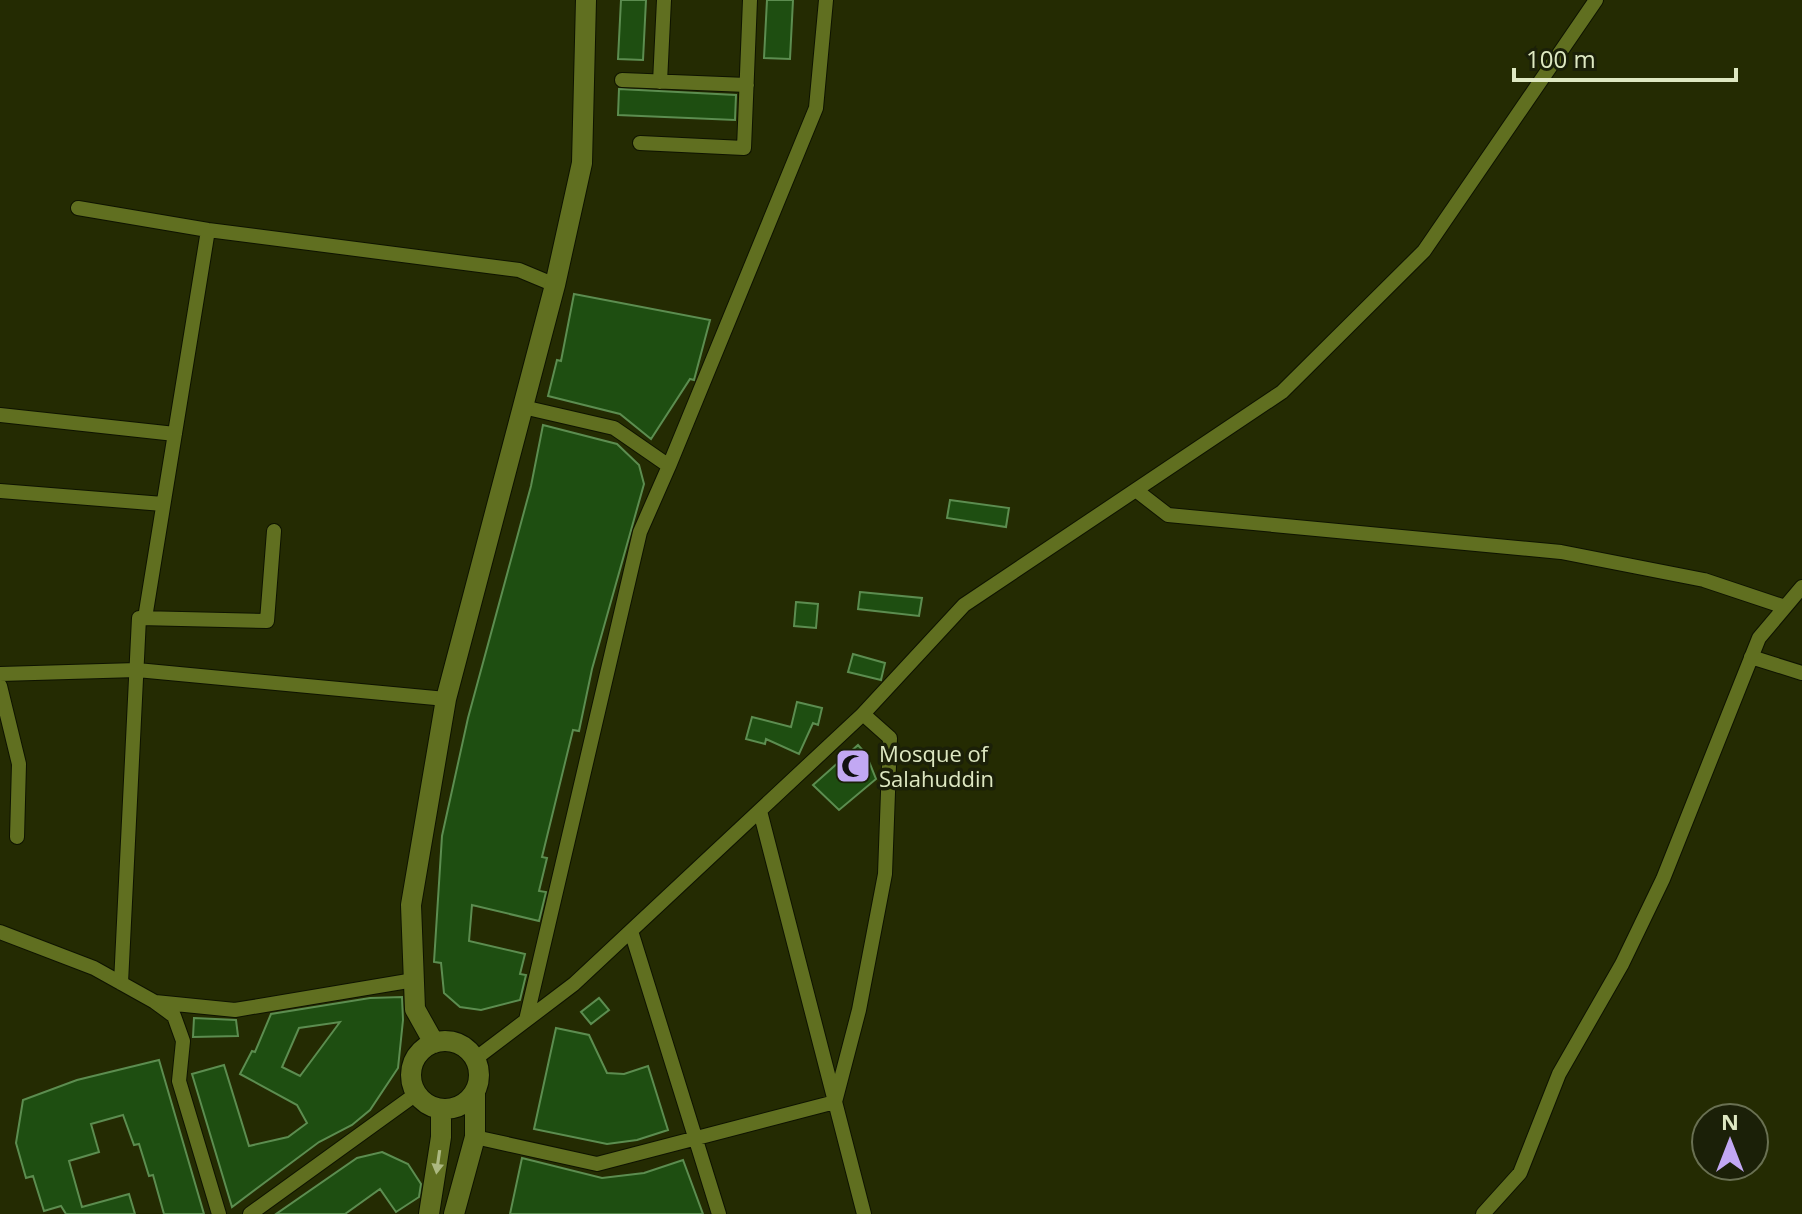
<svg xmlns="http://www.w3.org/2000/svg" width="1802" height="1214" viewBox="0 0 1802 1214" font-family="'Open Sans',sans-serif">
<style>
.building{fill:#1e4e11;stroke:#5c8d50;stroke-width:2;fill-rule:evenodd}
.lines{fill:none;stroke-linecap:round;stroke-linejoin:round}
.street-casing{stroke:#0e1300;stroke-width:16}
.secondary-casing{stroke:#0e1300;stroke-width:22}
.street{stroke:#606f20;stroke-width:14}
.secondary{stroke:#606f20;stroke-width:20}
.oneway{fill:#acb881}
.labels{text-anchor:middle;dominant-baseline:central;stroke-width:7;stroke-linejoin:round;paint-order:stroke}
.poi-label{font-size:22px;fill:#dee8c2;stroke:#1b2008;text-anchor:start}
</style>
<rect width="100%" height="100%" fill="#242b02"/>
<!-- building -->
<path class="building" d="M 621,0 L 646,0 L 643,60 L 618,59 Z
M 767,0 L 793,0 L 790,59 L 764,58 Z
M 619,89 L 736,95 L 735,120 L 618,115 Z
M 574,294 L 710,320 L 694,380 L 690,379 L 651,439 L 620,414 L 548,396 L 557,360 L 561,361 Z
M 543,425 L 617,444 L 639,465 L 644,484 L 592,669 L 579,731 L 573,730 L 542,857 L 547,858 L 539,891 L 546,892 L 539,921 L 472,905 L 469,941 L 525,954 L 520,974 L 526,975 L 520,1000 L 481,1010 L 460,1007 L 444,993 L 441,963 L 434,962 L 442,836 L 468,718 L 531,486 Z
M 950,500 L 1009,508 L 1006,527 L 947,518 Z
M 860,592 L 922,598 L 919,616 L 858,609 Z
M 796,602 L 818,604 L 816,628 L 794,626 Z
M 853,654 L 885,663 L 881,680 L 848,672 Z
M 797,702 L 822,708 L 818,725 L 813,723 L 799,754 L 766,739 L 765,744 L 746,739 L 752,717 L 791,727 Z
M 858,745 L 866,754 L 876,779 L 839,810 L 813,785 Z
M 402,997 L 403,1020 L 398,1068 L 370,1110 L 352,1125 L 319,1142 L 232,1207 L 192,1074 L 224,1065 L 249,1146 L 288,1137 L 307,1123 L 297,1105 L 240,1074 L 252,1051 L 255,1052 L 271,1014 L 370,998 ZM 340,1022 L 300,1076 L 282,1067 L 299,1028 Z
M 599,998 L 609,1010 L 591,1024 L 581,1012 Z
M 194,1018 L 236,1020 L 238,1036 L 193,1037 Z
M 556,1028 L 589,1035 L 607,1073 L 624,1074 L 648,1066 L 668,1130 L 637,1140 L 607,1144 L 534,1129 Z
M 159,1060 L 204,1214 L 164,1214 L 153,1175 L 149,1176 L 139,1144 L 134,1145 L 123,1115 L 91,1124 L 99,1152 L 69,1161 L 82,1207 L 129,1194 L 135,1214 L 66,1214 L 61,1206 L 44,1211 L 33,1176 L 26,1178 L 16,1143 L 23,1100 L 77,1080 Z
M 382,1152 L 408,1164 L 421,1184 L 419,1197 L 396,1212 L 380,1189 L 345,1214 L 276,1214 L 357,1158 Z
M 522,1158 L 602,1178 L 644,1173 L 683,1160 L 703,1214 L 510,1214 Z"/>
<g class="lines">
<defs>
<path id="street" d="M 622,80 L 747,85
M 660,82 L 664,0
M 640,143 L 744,148 L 750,0
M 78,208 L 208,230 L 519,270 L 555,285
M 523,407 L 614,428 L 669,466 L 640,532 L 526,1020
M 0,415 L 175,434
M 669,466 L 816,108 L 826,0
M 0,491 L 163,504
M 1137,491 L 1168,515 L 1561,552 L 1704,580 L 1785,607
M 145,618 L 208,230
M 1751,657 L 1802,673
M 0,674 L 137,670 L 446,699
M 0,686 L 19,764 L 17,837
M 760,811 L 864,1214
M 631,931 L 719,1214
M 0,932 L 94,968 L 155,1002 L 235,1010 L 414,980
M 121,983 L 139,618 L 267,621 L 274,531
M 155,1002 L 174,1016 L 183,1041 L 179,1081 L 219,1214
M 475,1059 L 574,984 L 863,714 L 964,605 L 1282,392 L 1424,251 L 1596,0
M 475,1137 L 597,1164 L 835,1102 L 859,1010 L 885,874 L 890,738 L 863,714
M 250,1214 L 416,1094
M 1483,1214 L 1520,1173 L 1559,1074 L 1622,964 L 1663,879 L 1759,638 L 1802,587"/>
<path id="secondary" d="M411 1075a34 34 0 1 1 68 0a34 34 0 1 1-68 0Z
M 434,1043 L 415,1009 L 411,905 L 446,699 L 555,285 L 582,163 L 586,0
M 429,1214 L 441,1137 L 441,1109
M 454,1214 L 475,1137 L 475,1091"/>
</defs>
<!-- street casing -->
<use href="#street" class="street-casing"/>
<!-- secondary casing -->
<use href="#secondary" class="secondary-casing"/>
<!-- street -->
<use href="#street" class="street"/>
<!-- secondary -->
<use href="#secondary" class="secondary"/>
</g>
<!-- one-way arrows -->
<defs><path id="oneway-solid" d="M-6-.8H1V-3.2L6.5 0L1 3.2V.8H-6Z" transform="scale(2)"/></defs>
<use class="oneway" href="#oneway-solid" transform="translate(438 1162) rotate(98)"/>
<!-- icons -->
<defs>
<symbol id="mosque-square" viewBox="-11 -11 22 22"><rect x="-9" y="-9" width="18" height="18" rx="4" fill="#c2a8f3" stroke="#1b2008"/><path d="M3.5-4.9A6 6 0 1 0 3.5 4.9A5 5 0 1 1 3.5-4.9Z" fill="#111"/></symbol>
</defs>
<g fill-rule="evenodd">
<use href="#mosque-square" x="833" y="746" width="40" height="40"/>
</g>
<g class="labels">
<!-- poi labels -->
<g class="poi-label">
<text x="879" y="753">Mosque of<tspan x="879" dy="25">Salahuddin</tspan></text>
</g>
</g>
<!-- north arrow -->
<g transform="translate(1730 1142)"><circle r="38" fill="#1b2008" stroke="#697052" stroke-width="2"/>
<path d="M0-6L14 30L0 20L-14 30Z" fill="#c2a8f3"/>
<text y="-12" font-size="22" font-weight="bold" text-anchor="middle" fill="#dee8c2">N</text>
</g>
<!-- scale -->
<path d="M1514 68v12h222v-12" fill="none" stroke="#dee8c2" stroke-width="4"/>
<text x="1526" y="68" font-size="24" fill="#dee8c2" stroke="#1b2008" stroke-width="6" paint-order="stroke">100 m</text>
</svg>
